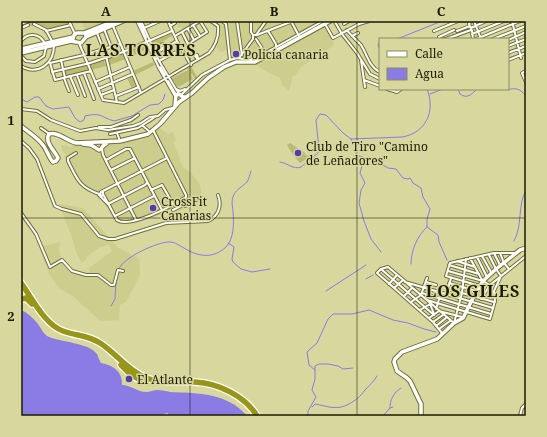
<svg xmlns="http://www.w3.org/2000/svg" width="547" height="437" viewBox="0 0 547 437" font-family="'Noto Serif',serif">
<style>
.built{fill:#cdcd8d}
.green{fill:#baba72}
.water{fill:#8b7be5}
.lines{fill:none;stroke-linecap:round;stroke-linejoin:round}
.stream{stroke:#8b7be5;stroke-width:1}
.street-casing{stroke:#6f6f39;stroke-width:4}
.secondary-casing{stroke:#6f6f39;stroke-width:5.5}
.highway-casing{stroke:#fff;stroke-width:8}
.street{stroke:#fff;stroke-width:2}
.secondary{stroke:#fff;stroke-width:3.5}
.highway{stroke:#989618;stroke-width:5.5}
.grid{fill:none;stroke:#1b1b05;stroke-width:1;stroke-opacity:0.55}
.poi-dot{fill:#5739b1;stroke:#d7d79e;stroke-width:1.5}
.labels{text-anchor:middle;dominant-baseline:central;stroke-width:3;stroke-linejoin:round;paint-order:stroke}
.poi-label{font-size:12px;fill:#1b1b05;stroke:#d7d79e;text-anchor:start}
.district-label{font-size:16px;font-weight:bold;letter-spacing:1px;fill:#1b1b05;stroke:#d7d79e}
.neatline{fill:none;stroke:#1b1b05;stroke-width:1.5}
.grid-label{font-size:13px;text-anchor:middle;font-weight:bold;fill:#1b1b05}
</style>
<rect width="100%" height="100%" fill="#d7d79e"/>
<!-- built -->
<path class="built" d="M 80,21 L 107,21 L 85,31 Z
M 175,21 L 199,21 L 184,30 L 181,27 L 179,28 Z
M 220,21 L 327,21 L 259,58 L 252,60 L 237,59 L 229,62 L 227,50 L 221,52 L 216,46 L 219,36 L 220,26 L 223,24 Z
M 324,26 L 334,42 L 333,46 L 301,67 L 295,76 L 293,75 L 289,91 L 282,85 L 280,78 L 267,72 L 255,64 Z
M 158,127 L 168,134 L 172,132 L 174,135 L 176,141 L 173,142 L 180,159 L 179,160 L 183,165 L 182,166 L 190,172 L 199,183 L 201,188 L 201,198 L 174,214 L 170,209 L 159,215 L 135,223 L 119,224 L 114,219 L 103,201 L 96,195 L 79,185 L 64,157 L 66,155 L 61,149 L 62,145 L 65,145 L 71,148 L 74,144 L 92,146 L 99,152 L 108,143 L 121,143 L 145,137 L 153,133 Z
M 59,204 L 83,208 L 117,247 L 139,259 L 140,275 L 126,302 L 120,305 L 119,320 L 100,321 L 73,296 L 60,289 L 49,274 L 39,247 L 60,242 L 59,251 L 61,258 L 71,268 L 83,273 L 90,272 L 89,268 L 112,251 L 109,245 L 100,247 L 90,254 L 83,262 L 81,261 L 76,252 L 72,237 Z"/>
<!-- green -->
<path class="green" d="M 32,21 L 67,21 L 69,24 L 46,31 L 33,25 L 29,27 L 27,23 Z
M 171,32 L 172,36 L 162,42 L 163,44 L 158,47 L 162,48 L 164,46 L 156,51 L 152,43 L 153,41 Z
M 144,45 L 147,49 L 128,58 L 126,53 Z
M 123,54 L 126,59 L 109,65 L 108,59 Z
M 104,60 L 106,66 L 91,70 L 90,64 Z
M 153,62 L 155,65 L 135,75 L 133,71 Z
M 86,65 L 89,70 L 65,76 L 65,70 Z
M 191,66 L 197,77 L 195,79 L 192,74 L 191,75 L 193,79 L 178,87 L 172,78 L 188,70 L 187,68 Z
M 132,76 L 137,86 L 132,89 L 127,78 Z
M 290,143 L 305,153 L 305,155 L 311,156 L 300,163 L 292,153 L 287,145 Z"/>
<!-- water -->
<path class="water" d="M 21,310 C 28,313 33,318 38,324 C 41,328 43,333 47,336 C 61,343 88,342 97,354 C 98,356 99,360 101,363 C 113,365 123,372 122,385 C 130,385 138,392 146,392 C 150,392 154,390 158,390 C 162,390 166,391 170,392 C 198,393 228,393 247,416 L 167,416 L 168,413 L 164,414 L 165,416 L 147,416 L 147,415 L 145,415 L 145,416 L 21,416 Z"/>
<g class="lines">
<!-- stream -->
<path class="stream" d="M 384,39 L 386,39
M 397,39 L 442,21
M 380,41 L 378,45 L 380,51
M 458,89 L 460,94 C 467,99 471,95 477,89
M 500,89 C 511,92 516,83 526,96
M 430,94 L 443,89
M 21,99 L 27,102 L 35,97 L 39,97 L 46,106 L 53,109 L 69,107 L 75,118 L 80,122 L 84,120 L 85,116 C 102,112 100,117 114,121 L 132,116 L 150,105 L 159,104 L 163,100 L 165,94
M 351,139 L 356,149 L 356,155 L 376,161 L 388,168 L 396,169 L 403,178 L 408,179 L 410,178 L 413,183 L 421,188 L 423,197 L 430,209 L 427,219 L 427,227 C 417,236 411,251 411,264
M 364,159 L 360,173 L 365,183 L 361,190 L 359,203 L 364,221 L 371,239 L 381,252
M 280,162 C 288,163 293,170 301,167 L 318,153 L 319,150 L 316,120 L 320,114 L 326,115 L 343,133 L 351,139 L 402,137 C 426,133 436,111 427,89
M 427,227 L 438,235 L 439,242 L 447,260
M 514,241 C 523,225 517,206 526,190
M 228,243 L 234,247 L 232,259 L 233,262 L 241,269 L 252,272 L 270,269
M 119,269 C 122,258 159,241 170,242 C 175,242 180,246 184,248 C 198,257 213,259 226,247 C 234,239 234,223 233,212 C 233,208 231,202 233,197 C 234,191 243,186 247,182 C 249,179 250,174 251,171
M 366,279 L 373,275
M 326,291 L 366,265
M 111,306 L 115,299 L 116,280
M 315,370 L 309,365 L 307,352 L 317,343 L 328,319 L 333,314 L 352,314 L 369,310 L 393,320 L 408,323 L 424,329 L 436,332
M 312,407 L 315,404 C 327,406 337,411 349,404 C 356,400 360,397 365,390 C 369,385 374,382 377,376
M 390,408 C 390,400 393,393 401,388
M 308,416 L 308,411 L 316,397 L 312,390 L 315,379 L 315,366 L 319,364 L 328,364 L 338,366 L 343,369 L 353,368
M 383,416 L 390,408 L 393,407"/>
<defs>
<path id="street" d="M 69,21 L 75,34
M 137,21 L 159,68 L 175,96
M 139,21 L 146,38
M 141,21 L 159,61 L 179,94
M 168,21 L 177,41 L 191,65
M 222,21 L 226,24 L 230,60
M 237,21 L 242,55
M 251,21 L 251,32 L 253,35
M 291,21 L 299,36
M 471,21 L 469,24 L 472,31 L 473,39
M 474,21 L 481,39
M 512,21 L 521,58
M 335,22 L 342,34 L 357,53 L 370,74 L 380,79
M 21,24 L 28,21
M 34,24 L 46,30 L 52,41
M 325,24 L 333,38 L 359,24 L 369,21
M 344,24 L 349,21
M 193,25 L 200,36
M 113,26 L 141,93
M 170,26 L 175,23 L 174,21
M 21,28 L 28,25
M 144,28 L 160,21
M 471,28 L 486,21
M 104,29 L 111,47
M 188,29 L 194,40
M 347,30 C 351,36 357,40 361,45 C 367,54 369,67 380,72
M 454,30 L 439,37 L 439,39 L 446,39 L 471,30
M 46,31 L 71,25
M 268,31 L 276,44 L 276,48
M 434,31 L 458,21
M 457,31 L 470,26
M 182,32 L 188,44 L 207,32 L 200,21
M 97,33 L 106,56 L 117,102
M 472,34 L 504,21
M 85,35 L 116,22
M 257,35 L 293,21
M 175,36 L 200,21
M 352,36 L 358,33
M 256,39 L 265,53
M 476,39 L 520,21
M 493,39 L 526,26
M 508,40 L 526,32
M 21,41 C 28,32 40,33 45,44
M 79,43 L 103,100 L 124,103 L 209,53 C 216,45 219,36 218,26 L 211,21
M 163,44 L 164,46 L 162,49 L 161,47 L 158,48 L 158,47 Z
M 149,45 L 156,59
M 508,46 L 526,39
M 21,51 L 30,49
M 156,53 L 177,41
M 508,53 L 526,46
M 197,55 L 198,58 L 197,58 L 195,56 Z
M 21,56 L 26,61 L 35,62 L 44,56 L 46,47
M 239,58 L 253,39 L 253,35 L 256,35 L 266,21
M 61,60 L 65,78
M 361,60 L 365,87
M 508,60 L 526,53
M 159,61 L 182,49
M 50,63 L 84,55 L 120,44
M 50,63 L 55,80 L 91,71
M 21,66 C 38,76 54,64 54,45
M 160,67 L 165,75
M 526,71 L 522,73 L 526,82
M 52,72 L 90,63 L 123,52 L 172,31
M 84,73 L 94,99
M 77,75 L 85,96
M 70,76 L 78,95
M 64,78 L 69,91
M 364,80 L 380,86
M 168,81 L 175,93
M 95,82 L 130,67
M 98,89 L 133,74
M 176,89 L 180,91 L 185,89
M 387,89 L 397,92 L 401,89
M 101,95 L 114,90
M 181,95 L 202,75 L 230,60 L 237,58 L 250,60 L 258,57 L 323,21
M 116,96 L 139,87
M 21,109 L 37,111 L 51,120 L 80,131 L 96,128 L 108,130 L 133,126 L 141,123 L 150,117 L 158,116 L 165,110 L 172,108
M 143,126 L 150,132
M 99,127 L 111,127 L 131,120 L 138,115
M 41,128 L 48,133
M 117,133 L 120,141
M 110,134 L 138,128 L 155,117
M 21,141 L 29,148 L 37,159 L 55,206 L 62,209 L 81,214 L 99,236 L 108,239 L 115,239 L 166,223 L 208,221 C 219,216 222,205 218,195
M 102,149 L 103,155 L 136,220
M 76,153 L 68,158 L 68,161 C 77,179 79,187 99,194
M 106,160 L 126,149 L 130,149 L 162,210
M 111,170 L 135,158
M 151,190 L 162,185 L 173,204
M 101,192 L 167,158
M 101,192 L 103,193 L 102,196 L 99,195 Z
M 103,194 L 117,220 C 130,229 174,205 186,197 L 186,195 L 153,130
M 100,196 L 107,203
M 108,204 L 145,185 L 147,183
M 173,210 L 183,205 L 185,206 L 189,204
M 21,213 L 36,234 L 50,267 L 62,260 L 72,271 L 86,275 L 98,275 L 111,285 L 114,285 L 118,270 L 123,271
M 115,216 L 154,196
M 494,253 L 500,265
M 500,253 L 504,263 L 509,269
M 489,255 L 496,269 L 501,276
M 482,256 L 491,272
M 477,257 L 487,277
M 470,258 L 482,280
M 457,261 L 475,267
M 449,265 L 479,274
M 381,269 L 434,315
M 448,271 L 483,281 L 490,285
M 451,278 L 448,289 L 494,302
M 405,282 L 493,308
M 426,282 L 436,285
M 449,283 L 476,291
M 389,284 L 397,275
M 480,286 L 446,276 L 450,263 L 494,253 L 515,253
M 394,288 L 403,280
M 422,293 L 491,314
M 404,296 L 412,288
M 481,299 L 490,285 L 526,256
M 427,300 L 490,319 L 495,301 L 494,291 L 501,276
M 411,302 L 421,295 L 427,278
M 436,309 L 441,293
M 420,310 L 430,304 L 434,314
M 439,311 L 462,317
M 429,318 L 439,311
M 433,322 L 443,315
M 436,326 L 446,318
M 439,329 L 450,321
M 442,333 L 433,322 L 377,273 L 381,269 L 388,267 L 454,323 L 462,293 L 466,259
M 520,416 L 522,408 L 526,404"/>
<path id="secondary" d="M 73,39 L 74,35 L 77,33 L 84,33 L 114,21
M 21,49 L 73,37
M 21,53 L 71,41 L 81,43 L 86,37 L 123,21
M 175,106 L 176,95 L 179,94 L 183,97 L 186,97
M 21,126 C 28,132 37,137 43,145 C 47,150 49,158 53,162 L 56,161 L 58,158 C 55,151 44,142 49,134 C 58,131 68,142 77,143
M 76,143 L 120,141 L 148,134 L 160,124 L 179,102 L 192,93 L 208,78 L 224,67 L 236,62 L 255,62 L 330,21
M 83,144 L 91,145 L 99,150 L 101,149 L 103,146 L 107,143
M 421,416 L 421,404 L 410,381 L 407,378 L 397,371 L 394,362 L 395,359 L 402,352 L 437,339 L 454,323 L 463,318 L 475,294 L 483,281 L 496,269 L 520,250 L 526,248"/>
<path id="highway" d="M 21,283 C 32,298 45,325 63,331 C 76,336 88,335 100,343 C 117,354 127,370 146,378 C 162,384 178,381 195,382 C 218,383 245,396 257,416
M 21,299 L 26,298 L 32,304
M 121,365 L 130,374 L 140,380"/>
</defs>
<!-- street casing -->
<use href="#street" class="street-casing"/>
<!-- secondary casing -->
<use href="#secondary" class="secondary-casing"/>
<!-- highway casing -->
<use href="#highway" class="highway-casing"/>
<!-- street -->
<use href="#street" class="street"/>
<!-- secondary -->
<use href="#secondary" class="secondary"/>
<!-- highway -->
<use href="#highway" class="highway"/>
</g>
<!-- grid -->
<path class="grid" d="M 190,21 L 190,416M 357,21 L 357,416M 21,218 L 526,218"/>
<!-- markers -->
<g class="poi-dot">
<circle cx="236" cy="54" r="4"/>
<circle cx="298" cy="153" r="4"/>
<circle cx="153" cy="208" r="4"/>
<circle cx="129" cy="379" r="4"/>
</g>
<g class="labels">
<!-- poi labels -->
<g class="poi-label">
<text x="244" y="54">Policía canaria</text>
<text x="306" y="146">Club de Tiro "Camino<tspan x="306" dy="14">de Leñadores"</tspan></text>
<text x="161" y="201">CrossFit<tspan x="161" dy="14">Canarias</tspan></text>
<text x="137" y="379">El Atlante</text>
</g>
<!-- district labels -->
<g class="district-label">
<text x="141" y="50">LAS TORRES</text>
<text x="473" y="291">LOS GILES</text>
</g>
</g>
<!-- border -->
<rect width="547" height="437" fill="none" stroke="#d7d79e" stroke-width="44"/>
<!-- legend -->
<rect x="379" y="38" width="130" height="52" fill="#d7d79e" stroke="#8c8c61"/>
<rect x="387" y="51" width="20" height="6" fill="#ffffff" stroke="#8c8c61"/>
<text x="415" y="58" font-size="12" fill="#1b1b05">Calle</text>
<rect x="387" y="68" width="20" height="12" fill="#8b7be5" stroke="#8c8c61"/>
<text x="415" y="78" font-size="12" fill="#1b1b05">Agua</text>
<rect x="22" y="22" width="503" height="393" class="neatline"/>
<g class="grid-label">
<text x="106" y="16">A</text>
<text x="274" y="16">B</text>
<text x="441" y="16">C</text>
<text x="11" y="125">1</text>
<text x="11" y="321">2</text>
</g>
</svg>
